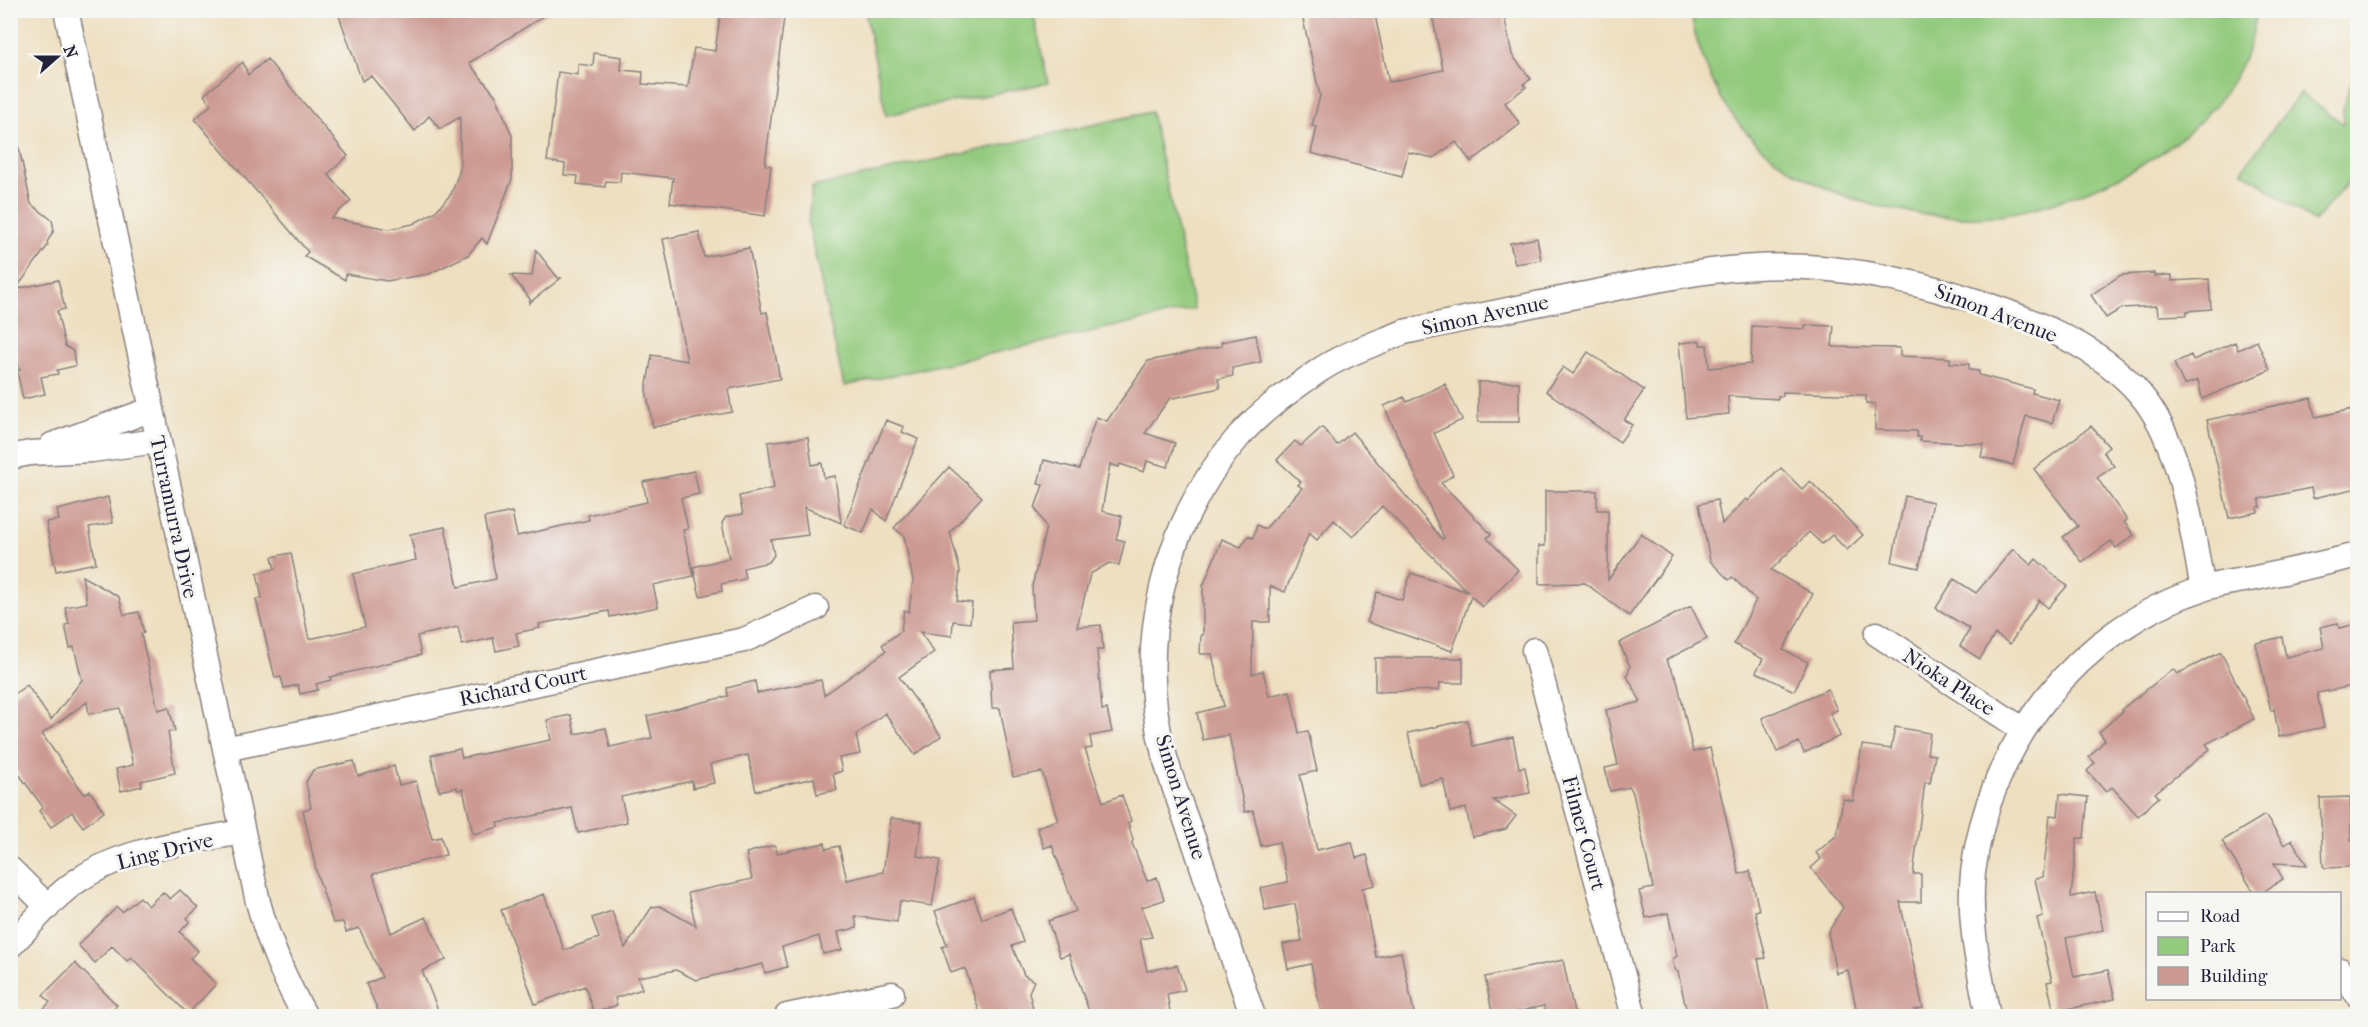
<svg xmlns="http://www.w3.org/2000/svg" width="2368" height="1027" viewBox="0 0 2368 1027" font-family="'IM FELL French Canon',serif">
<style>
.green{fill:#93ca7d;stroke:#5a765c;stroke-width:1.5}
.building{fill:#cc9a92}
.lines{fill:none;stroke-linecap:round;stroke-linejoin:round}
.minor-casing{stroke:#88807e;stroke-width:27}
.minor{stroke:#fff;stroke-width:24}
.labels{text-anchor:middle;dominant-baseline:central;stroke-width:6;stroke-linejoin:round;paint-order:stroke}
.street-label{font-size:21px;fill:#22223b;stroke:#f6f6f2}
</style>
<rect width="100%" height="100%" fill="#f6f6f2"/>
<filter id="ink" filterUnits="userSpaceOnUse"><feTurbulence type="fractalNoise" baseFrequency=".0167" numOctaves="2"/><feDisplacementMap in="SourceGraphic" scale="12" xChannelSelector="R" yChannelSelector="G"/><feConvolveMatrix kernelMatrix="1 2 1 2 8 2 1 2 1" color-interpolation-filters="sRGB"/></filter>
<filter id="wash" filterUnits="userSpaceOnUse"><feTurbulence type="fractalNoise" baseFrequency=".008" numOctaves="4" result="noise"/><feDisplacementMap in="SourceGraphic" scale="24" xChannelSelector="R" yChannelSelector="G"/><feGaussianBlur stdDeviation="1.35" result="paint"/><feColorMatrix in="noise" values="0 0 0 0 0 0 0 0 0 0 0 0 0 0 0 0 0 1.4 0 .05"/><feComposite in="paint" operator="in"/></filter>
<g filter="url(#wash)">
<rect width="100%" height="100%" fill="#eedfc0"/>
<!-- green -->
<path class="green" d="M 865,11 L 1033,11 L 1048,83 L 886,115 Z
M 1691,11 L 1691,10 L 2257,11 C 2244,113 2149,172 2059,201 C 2027,211 1990,219 1956,217 C 1859,213 1754,174 1712,80 C 1702,58 1693,34 1691,11 Z
M 2357,66 L 2357,183 L 2350,180 L 2314,222 L 2242,170 L 2300,93 L 2344,124 L 2343,107 Z
M 1151,112 L 1194,309 L 844,386 L 808,223 L 812,187 Z"/>
<g id="blocks">
<!-- building -->
<path class="building" d="M 337,10 L 553,10 L 469,63 L 496,96 L 512,136 L 512,179 L 487,244 L 482,238 L 468,255 L 429,274 L 387,281 L 346,274 L 345,280 L 304,256 L 308,252 L 195,119 L 211,105 L 204,95 L 243,62 L 248,75 L 267,59 L 348,156 L 328,174 L 351,201 L 331,218 L 389,229 L 413,224 L 435,212 L 451,194 L 460,170 L 460,117 L 440,129 L 429,116 L 415,131 L 371,76 L 362,81 Z
M 721,10 L 785,10 L 765,165 L 771,166 L 765,216 L 670,203 L 673,178 L 621,172 L 620,182 L 606,181 L 605,187 L 577,184 L 578,176 L 564,175 L 565,164 L 547,161 L 558,72 L 578,75 L 578,64 L 593,66 L 594,53 L 622,57 L 621,70 L 643,72 L 642,84 L 688,87 L 694,48 L 715,51 Z
M 1301,10 L 1374,10 L 1389,82 L 1443,70 L 1431,10 L 1503,10 L 1512,55 L 1531,79 L 1523,84 L 1526,87 L 1505,103 L 1520,124 L 1471,162 L 1456,142 L 1433,158 L 1408,152 L 1402,177 L 1311,153 L 1317,127 L 1312,126 L 1320,96 Z
M 19,148 L 31,204 L 52,220 L 54,230 L 47,242 L 48,245 L 16,289 L 58,280 L 65,309 L 57,311 L 65,346 L 73,351 L 75,366 L 57,370 L 58,374 L 41,377 L 45,394 L 23,399 L 17,371 L 20,370 L 10,326 L 10,149 Z
M 699,232 L 704,257 L 749,248 L 762,313 L 767,312 L 780,379 L 728,389 L 732,412 L 653,427 L 646,390 L 652,355 L 687,361 L 663,239 Z
M 1537,238 L 1541,260 L 1515,264 L 1510,243 Z
M 536,250 L 558,278 L 561,278 L 529,303 L 530,299 L 511,275 L 532,276 Z
M 2154,273 L 2154,276 L 2172,275 L 2172,281 L 2209,279 L 2211,309 L 2187,311 L 2187,315 L 2158,316 L 2157,306 L 2122,308 L 2106,318 L 2091,295 L 2121,275 Z
M 1805,325 L 1834,326 L 1832,346 L 1835,347 L 1900,348 L 1900,356 L 1950,358 L 1950,363 L 1969,364 L 1969,370 L 1979,371 L 1979,375 L 2033,389 L 2032,393 L 2059,400 L 2052,423 L 2026,416 L 2013,465 L 1981,457 L 1984,444 L 1920,441 L 1920,437 L 1917,437 L 1917,431 L 1875,430 L 1875,404 L 1866,403 L 1866,395 L 1783,392 L 1783,396 L 1778,396 L 1778,399 L 1728,396 L 1729,414 L 1686,418 L 1679,343 L 1700,341 L 1700,345 L 1707,345 L 1709,368 L 1751,364 L 1752,326 L 1805,329 Z
M 1256,335 L 1261,362 L 1232,368 L 1233,376 L 1218,379 L 1220,388 L 1169,399 L 1145,433 L 1175,443 L 1168,467 L 1147,461 L 1144,472 L 1120,464 L 1119,467 L 1110,464 L 1102,511 L 1122,516 L 1116,539 L 1125,541 L 1119,565 L 1109,563 L 1090,574 L 1077,627 L 1101,625 L 1103,650 L 1097,650 L 1102,710 L 1107,709 L 1112,732 L 1090,736 L 1092,748 L 1085,749 L 1103,802 L 1122,795 L 1131,821 L 1128,823 L 1133,840 L 1132,843 L 1147,881 L 1157,877 L 1164,900 L 1142,907 L 1152,937 L 1140,939 L 1147,971 L 1177,965 L 1185,990 L 1167,994 L 1171,1017 L 1091,1017 L 1069,954 L 1060,957 L 1048,921 L 1076,911 L 1052,845 L 1044,848 L 1037,827 L 1058,820 L 1042,772 L 1013,777 L 1000,708 L 992,708 L 990,670 L 1014,668 L 1011,622 L 1034,620 L 1032,587 L 1046,527 L 1035,508 L 1043,485 L 1038,484 L 1044,460 L 1079,469 L 1096,417 L 1107,421 L 1148,361 L 1222,346 L 1221,342 Z
M 2257,341 L 2270,370 L 2202,399 L 2198,380 L 2184,385 L 2174,363 L 2191,355 L 2193,360 L 2235,342 L 2238,350 Z
M 1588,352 L 1644,390 L 1624,420 L 1632,425 L 1620,442 L 1546,391 L 1563,367 L 1573,374 Z
M 1478,382 L 1519,382 L 1519,422 L 1478,422 Z
M 1445,384 L 1462,420 L 1434,433 L 1453,475 L 1441,483 L 1491,534 L 1487,538 L 1518,570 L 1482,607 L 1471,596 L 1452,651 L 1367,622 L 1377,592 L 1402,600 L 1411,573 L 1468,592 L 1382,506 L 1353,537 L 1334,520 L 1317,540 L 1309,533 L 1285,592 L 1270,586 L 1270,622 L 1253,622 L 1252,674 L 1263,671 L 1269,696 L 1290,691 L 1299,733 L 1308,731 L 1317,771 L 1300,775 L 1317,850 L 1352,842 L 1356,858 L 1367,855 L 1375,885 L 1362,888 L 1376,957 L 1401,952 L 1415,1017 L 1322,1017 L 1311,964 L 1288,969 L 1283,944 L 1302,941 L 1295,904 L 1265,910 L 1260,888 L 1288,882 L 1279,842 L 1261,846 L 1253,810 L 1245,812 L 1229,735 L 1203,740 L 1197,713 L 1224,706 L 1212,654 L 1200,654 L 1201,635 L 1203,635 L 1203,586 L 1222,539 L 1241,547 L 1248,536 L 1253,538 L 1257,525 L 1265,529 L 1302,488 L 1298,485 L 1301,482 L 1277,460 L 1295,441 L 1301,446 L 1322,427 L 1337,445 L 1352,432 L 1442,539 L 1444,538 L 1384,406 L 1404,397 L 1407,402 Z
M 2311,398 L 2315,417 L 2358,408 L 2358,488 L 2313,498 L 2311,488 L 2259,499 L 2261,507 L 2257,507 L 2258,512 L 2229,518 L 2207,420 Z
M 886,420 L 904,427 L 902,432 L 918,439 L 886,521 L 873,509 L 863,533 L 844,525 Z
M 2091,426 L 2109,447 L 2103,452 L 2114,466 L 2097,478 L 2127,520 L 2124,522 L 2134,535 L 2116,548 L 2111,541 L 2082,562 L 2063,537 L 2078,526 L 2034,469 Z
M 808,437 L 812,465 L 822,463 L 824,478 L 835,476 L 841,523 L 804,507 L 808,535 L 771,540 L 774,555 L 769,562 L 743,568 L 745,579 L 721,584 L 722,591 L 700,596 L 693,567 L 729,558 L 722,523 L 726,517 L 743,514 L 739,496 L 774,488 L 768,442 Z
M 949,467 L 982,497 L 950,532 L 960,571 L 957,601 L 972,603 L 970,623 L 953,621 L 952,636 L 920,632 L 934,652 L 899,677 L 941,736 L 915,755 L 885,713 L 856,735 L 860,754 L 839,758 L 842,771 L 833,774 L 837,790 L 817,794 L 814,778 L 756,791 L 748,755 L 710,764 L 714,783 L 693,788 L 692,781 L 621,797 L 627,822 L 578,833 L 572,808 L 498,823 L 499,827 L 473,834 L 463,789 L 457,790 L 457,787 L 439,791 L 431,755 L 460,749 L 462,758 L 551,740 L 547,720 L 571,715 L 575,734 L 606,728 L 610,747 L 652,738 L 647,716 L 728,696 L 727,688 L 755,681 L 757,693 L 821,680 L 824,695 L 886,651 L 882,645 L 901,631 L 904,610 L 909,612 L 913,580 L 904,536 L 894,528 Z
M 1781,468 L 1802,489 L 1810,481 L 1863,535 L 1847,550 L 1832,535 L 1822,544 L 1809,532 L 1771,570 L 1813,594 L 1783,650 L 1808,662 L 1794,691 L 1756,672 L 1763,659 L 1734,644 L 1756,600 L 1732,577 L 1729,580 L 1710,561 L 1699,504 L 1717,500 L 1722,524 L 1746,499 L 1748,501 Z
M 694,471 L 699,494 L 681,498 L 688,529 L 683,530 L 694,576 L 653,585 L 658,607 L 610,617 L 609,611 L 539,624 L 540,628 L 516,633 L 519,646 L 496,651 L 493,638 L 462,645 L 458,627 L 417,636 L 421,655 L 330,677 L 331,680 L 316,684 L 318,690 L 300,694 L 298,685 L 284,688 L 281,677 L 275,678 L 256,599 L 262,598 L 257,573 L 275,569 L 272,557 L 291,553 L 309,639 L 365,627 L 353,574 L 416,560 L 410,534 L 445,527 L 458,587 L 496,579 L 484,518 L 512,512 L 517,536 L 589,520 L 588,515 L 647,502 L 643,482 Z
M 1545,491 L 1597,491 L 1597,510 L 1608,510 L 1608,580 L 1641,534 L 1672,557 L 1629,616 L 1585,583 L 1539,584 L 1539,546 L 1545,546 Z
M 1905,496 L 1933,502 L 1919,568 L 1892,562 Z
M 108,497 L 113,523 L 89,527 L 96,563 L 56,571 L 46,522 L 59,520 L 57,510 Z
M 2013,549 L 2031,565 L 2036,559 L 2067,586 L 2048,608 L 2039,600 L 2010,644 L 1995,634 L 1980,659 L 1960,646 L 1970,629 L 1936,608 L 1954,579 L 1976,593 Z
M 82,576 L 119,597 L 124,615 L 139,612 L 144,633 L 141,634 L 158,710 L 169,707 L 175,731 L 168,732 L 175,773 L 141,781 L 142,786 L 121,791 L 116,769 L 133,765 L 120,708 L 89,714 L 87,702 L 42,734 L 84,794 L 90,791 L 104,812 L 83,827 L 72,812 L 51,827 L 39,811 L 43,807 L 10,762 L 10,697 L 27,685 L 51,720 L 82,680 L 74,647 L 70,648 L 65,625 L 69,624 L 65,607 L 87,603 Z
M 1691,606 L 1707,639 L 1666,660 L 1677,680 L 1693,752 L 1710,748 L 1739,874 L 1750,871 L 1759,910 L 1755,911 L 1766,958 L 1758,959 L 1770,1017 L 1688,1017 L 1678,972 L 1675,970 L 1672,960 L 1677,956 L 1668,913 L 1646,918 L 1639,891 L 1653,888 L 1633,793 L 1630,787 L 1610,791 L 1605,768 L 1618,765 L 1606,710 L 1641,702 L 1627,676 L 1630,666 L 1619,643 Z
M 2338,623 L 2339,628 L 2358,624 L 2358,685 L 2317,693 L 2324,727 L 2279,737 L 2274,709 L 2271,711 L 2256,643 L 2282,637 L 2286,657 L 2324,648 L 2320,627 Z
M 2221,652 L 2254,719 L 2206,744 L 2210,749 L 2155,793 L 2159,797 L 2138,816 L 2112,787 L 2106,792 L 2087,771 L 2095,763 L 2089,757 L 2105,740 L 2099,732 L 2123,711 L 2122,709 L 2173,669 L 2177,674 Z
M 1375,658 L 1463,658 L 1463,683 L 1440,683 L 1439,690 L 1375,692 Z
M 1828,689 L 1837,710 L 1830,713 L 1840,736 L 1804,753 L 1799,742 L 1777,752 L 1762,718 Z
M 1467,720 L 1473,746 L 1513,737 L 1519,768 L 1525,767 L 1530,793 L 1493,800 L 1516,816 L 1506,829 L 1472,837 L 1466,808 L 1450,812 L 1443,779 L 1419,784 L 1408,733 Z
M 1895,727 L 1930,733 L 1927,754 L 1935,755 L 1930,783 L 1925,782 L 1913,874 L 1921,874 L 1921,902 L 1900,902 L 1923,1008 L 1914,1010 L 1915,1017 L 1858,1017 L 1848,970 L 1836,973 L 1828,933 L 1843,907 L 1811,868 L 1821,859 L 1816,853 L 1837,835 L 1843,799 L 1853,801 L 1862,745 L 1891,749 Z
M 354,761 L 358,776 L 394,766 L 399,785 L 416,781 L 432,839 L 441,837 L 446,855 L 373,874 L 391,933 L 426,917 L 446,960 L 422,971 L 441,1017 L 381,1017 L 366,984 L 382,977 L 359,928 L 346,932 L 343,922 L 333,923 L 317,874 L 303,810 L 311,808 L 306,782 L 313,770 Z
M 2060,794 L 2088,797 L 2084,838 L 2077,838 L 2071,897 L 2095,892 L 2103,930 L 2066,938 L 2074,977 L 2108,970 L 2115,999 L 2054,1012 L 2047,982 L 2052,981 L 2037,918 L 2043,916 L 2035,879 L 2043,877 L 2050,815 L 2058,816 Z
M 2350,797 L 2351,840 L 2358,840 L 2358,863 L 2351,863 L 2351,866 L 2347,867 L 2326,868 L 2323,866 L 2320,798 Z
M 2265,815 L 2284,845 L 2292,840 L 2307,865 L 2274,863 L 2283,879 L 2260,894 L 2255,894 L 2222,841 Z
M 891,818 L 922,822 L 917,856 L 940,860 L 932,906 L 900,901 L 897,922 L 855,916 L 857,928 L 838,932 L 842,950 L 823,954 L 819,936 L 782,947 L 787,967 L 765,973 L 763,964 L 696,980 L 676,970 L 638,977 L 642,989 L 615,998 L 617,1005 L 594,1013 L 585,986 L 535,1004 L 501,910 L 544,894 L 564,950 L 599,938 L 592,918 L 612,911 L 625,948 L 652,907 L 660,906 L 696,926 L 688,893 L 752,879 L 746,853 L 775,845 L 777,853 L 825,843 L 826,849 L 839,846 L 847,880 L 883,872 Z
M 180,890 L 198,908 L 187,918 L 190,921 L 180,932 L 198,951 L 190,958 L 216,984 L 188,1014 L 131,957 L 127,961 L 112,946 L 95,963 L 78,945 L 117,907 L 122,912 L 140,897 L 148,906 L 163,892 L 170,899 Z
M 974,897 L 982,919 L 1011,908 L 1023,942 L 1012,946 L 1024,975 L 1034,981 L 1029,992 L 1035,1017 L 981,1017 L 965,968 L 951,973 L 942,947 L 947,945 L 935,911 Z
M 1563,960 L 1575,1017 L 1546,1017 L 1544,1006 L 1493,1017 L 1485,977 Z
M 75,963 L 117,1005 L 105,1017 L 36,1017 L 50,1002 L 43,995 Z"/>
</g>
</g>
<g filter="url(#ink)">
<use href="#blocks" fill-opacity="0" stroke="#88807e" stroke-width="1.5"/>
<g class="lines">
<defs>
<path id="minor" d="M 66,10 L 258,902 C 269,943 284,979 305,1016
M 52,445 L 150,410
M 10,457 L 30,453 L 92,450 L 157,441
M 1877,634 L 2022,729
M 1534,650 L 1634,1016
M 225,749 L 744,640 L 816,608
M 10,869 L 48,907
M 10,946 C 32,924 52,898 77,881 C 124,848 187,843 241,832
M 2340,970 L 2358,995
M 787,1016 L 892,994
M 1253,1016 C 1233,959 1214,902 1195,844 C 1184,814 1172,784 1164,754 C 1134,643 1165,521 1240,435 C 1261,411 1291,390 1317,372 C 1343,354 1375,344 1404,332 C 1469,318 1535,304 1601,291 C 1673,276 1747,261 1821,268 C 1884,274 1948,290 2007,312 C 2055,330 2106,354 2140,394 C 2182,443 2191,527 2203,589
M 1988,1016 C 1979,969 1968,921 1973,873 C 1988,744 2078,629 2202,589 C 2219,583 2238,581 2256,578 C 2290,571 2324,563 2358,555"/>
</defs>
<!-- minor casing -->
<use href="#minor" class="minor-casing"/>
<!-- minor -->
<use href="#minor" class="minor"/>
</g>
</g>
<g class="labels">
<!-- street labels -->
<g class="street-label">
<text transform="translate(1996 313) rotate(21)">Simon Avenue</text>
<text transform="translate(1485 315) rotate(-12)">Simon Avenue</text>
<text transform="translate(174 517) rotate(78)">Turramurra Drive</text>
<text transform="translate(1949 682) rotate(33)">Nioka Place</text>
<text transform="translate(523 686) rotate(-12)">Richard Court</text>
<text transform="translate(1181 797) rotate(73)">Simon Avenue</text>
<text transform="translate(1584 833) rotate(75)">Filmer Court</text>
<text transform="translate(165 851) rotate(-14)">Ling Drive</text>
</g>
</g>
<!-- margin -->
<rect width="2368" height="1027" fill="none" stroke="#f6f6f2" stroke-width="36"/>
<!-- legend -->
<rect x="2146" y="892" width="195" height="108" fill="#f6f6f2" stroke="#a1a1a9" stroke-width="1.5"/>
<rect x="2158" y="912" width="30" height="9" fill="#ffffff" stroke="#a1a1a9" stroke-width="1.5"/>
<text x="2200" y="922" font-size="18" fill="#22223b">Road</text>
<rect x="2158" y="937" width="30" height="18" fill="#93ca7d" stroke="#a1a1a9" stroke-width="1.5"/>
<text x="2200" y="952" font-size="18" fill="#22223b">Park</text>
<rect x="2158" y="967" width="30" height="18" fill="#cc9a92" stroke="#a1a1a9" stroke-width="1.5"/>
<text x="2200" y="982" font-size="18" fill="#22223b">Building</text>
<!-- north arrow -->
<g transform="translate(57 57) rotate(69)" stroke="#f6f6f2" stroke-width="4.5" paint-order="stroke">
<path d="M0-4.5L10 22L0 15L-10 22Z" fill="#22223b"/>
<text y="-9" font-size="16" font-weight="bold" text-anchor="middle" fill="#22223b">N</text>
</g>
</svg>
